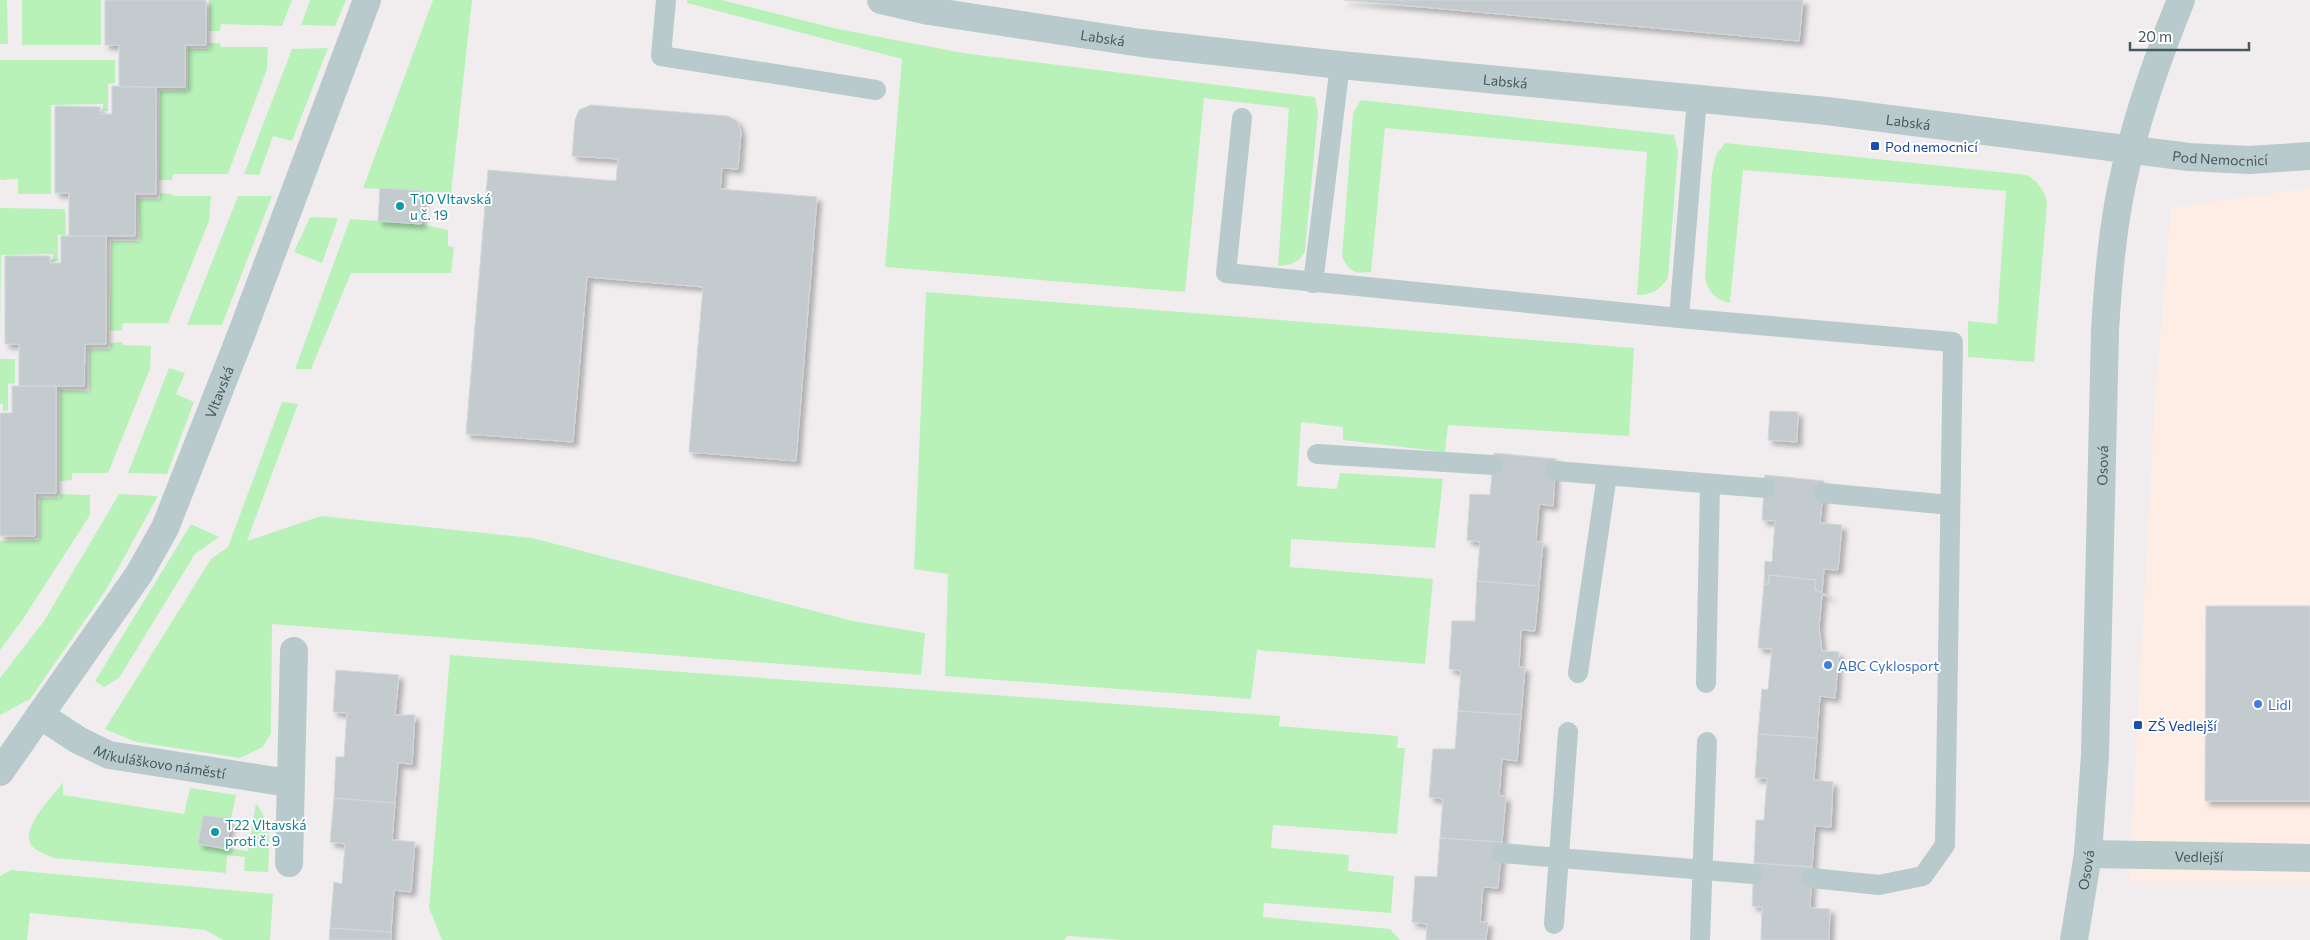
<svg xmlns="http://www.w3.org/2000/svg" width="2310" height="940" viewBox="0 0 2310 940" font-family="Commissioner,sans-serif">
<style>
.commercial{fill:#fdede5}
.green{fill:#b8f2b9}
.building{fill:#c4cbce;stroke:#d1d7da;filter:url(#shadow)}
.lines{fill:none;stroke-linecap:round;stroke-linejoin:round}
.service{stroke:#b8cacc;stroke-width:20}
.minor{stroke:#b8cacc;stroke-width:28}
.tertiary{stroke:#b8cacc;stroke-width:28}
.transit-dot{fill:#1a4fb4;stroke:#fff;stroke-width:2}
.culture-dot{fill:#0f9aa8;stroke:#fff;stroke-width:2}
.shop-dot{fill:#3f7fe0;stroke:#fff;stroke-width:2}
.labels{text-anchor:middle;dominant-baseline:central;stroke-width:4;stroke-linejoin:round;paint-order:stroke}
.street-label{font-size:14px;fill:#445a5d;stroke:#fff}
.transit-label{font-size:14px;fill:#164399;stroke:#fff;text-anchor:start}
.culture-label{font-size:14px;fill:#0d838f;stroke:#fff;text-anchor:start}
.shop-label{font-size:14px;fill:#366cbe;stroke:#fff;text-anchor:start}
</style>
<defs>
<filter id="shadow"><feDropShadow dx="4.5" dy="4.5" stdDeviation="2.5" flood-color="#0004"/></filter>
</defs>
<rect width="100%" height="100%" fill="#f1edef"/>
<!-- commercial -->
<path class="commercial" d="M 2310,188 L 2310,881 L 2129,881 L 2155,400 L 2171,208 Z"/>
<!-- green -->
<path class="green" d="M 0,0 L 7,0 L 8,44 L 0,44 Z
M 22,0 L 101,0 L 101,45 L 22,45 Z
M 209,0 L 292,0 L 282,26 L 221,24 L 220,31 L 209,31 Z
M 310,0 L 346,0 L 335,26 L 301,25 Z
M 433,0 L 472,0 L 451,193 L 363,188 Z
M 687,0 L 722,0 L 838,29 L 963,53 L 1315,97 L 1318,113 L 1305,251 C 1299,263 1291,265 1278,266 L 1289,108 L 1204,98 L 1185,292 L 885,267 L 902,59 L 687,3 Z
M 209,43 L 220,43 L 221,47 L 268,47 L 267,69 L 228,174 L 173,174 L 172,180 L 159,180 L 160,91 L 188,90 L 188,49 L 210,49 Z
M 328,48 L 292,141 L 273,136 L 259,175 L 244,174 L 292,49 Z
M 0,60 L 115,60 L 115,83 L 108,84 L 108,111 L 103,111 L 103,104 L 51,105 L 51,194 L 18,194 L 18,179 L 1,180 L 0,177 Z
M 1361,100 L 1674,135 L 1678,151 L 1668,278 C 1659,290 1653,295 1637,295 L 1647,152 L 1385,128 L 1371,272 C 1354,274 1350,272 1342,257 L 1353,113 Z
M 1725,143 L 2027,175 C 2039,183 2044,189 2047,203 L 2034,362 L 1968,357 L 1968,321 L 1997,324 L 2006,191 L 1743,170 L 1730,303 C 1715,299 1709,293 1705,278 L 1712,173 L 1716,155 Z
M 160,193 L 172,194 L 172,196 L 211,196 L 209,221 L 168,323 L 123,323 L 122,330 L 110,331 L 111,241 L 140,241 L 138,199 L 160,199 Z
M 238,196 L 272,196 L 222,325 L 187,325 Z
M 0,208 L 65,209 L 66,235 L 58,235 L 58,261 L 53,261 L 53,254 L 1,255 L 0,344 Z
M 310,217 L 338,218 L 322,263 L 294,252 Z
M 350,219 L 421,224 L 448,230 L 448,246 L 454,247 L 451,273 L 351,273 L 311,369 L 295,369 Z
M 926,292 L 1634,348 L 1629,436 L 1448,425 L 1445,452 L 1343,440 L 1343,427 L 1301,422 L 1297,486 L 1337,489 L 1340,473 L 1443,479 L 1435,548 L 1291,539 L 1290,567 L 1433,579 L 1425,664 L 1257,650 L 1251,699 L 945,676 L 948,574 L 914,569 Z
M 122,342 L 123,345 L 151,346 L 150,369 L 108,473 L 72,473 L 72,480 L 60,481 L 60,390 L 89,391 L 89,349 L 110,349 L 110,343 Z
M 0,359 L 15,359 L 15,383 L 8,384 L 8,411 L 3,411 L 3,404 L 0,404 Z
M 169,368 L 185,373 L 176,394 L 194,402 L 167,474 L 128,473 Z
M 282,402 L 298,404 L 247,541 L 321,516 L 532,538 L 853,621 L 925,633 L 921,675 L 272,624 L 271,733 L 263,747 L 240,758 L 136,742 L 105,729 L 211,559 L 228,547 Z
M 60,494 L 90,495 L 90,515 L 23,619 L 0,650 L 0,541 L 39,540 L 40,498 L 60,498 Z
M 119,494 L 158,496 L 106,590 L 30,699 L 0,715 L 0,678 L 44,621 Z
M 191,524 L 219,537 L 195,554 L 119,678 L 104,687 L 95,681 Z
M 450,655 L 1280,716 L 1279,726 L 1398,736 L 1397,748 L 1405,748 L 1397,834 L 1273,825 L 1271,848 L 1349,855 L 1348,871 L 1394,876 L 1391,913 L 1264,903 L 1263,917 L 1390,929 L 1400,940 L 1121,940 L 1068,936 L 1064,940 L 442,940 L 429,908 Z
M 63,782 L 63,795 L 184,814 L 190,788 L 236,795 L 231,819 L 203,815 L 198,844 L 248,851 L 256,803 C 273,827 269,844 268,872 L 244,871 L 245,857 L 227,855 L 226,873 L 53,858 C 46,854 34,851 30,843 C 23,825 53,796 63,782 Z
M 11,870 L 273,894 L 270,940 L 223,940 L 205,930 L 30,913 L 27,940 L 0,940 L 0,876 Z"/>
<!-- building -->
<path class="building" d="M 105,0 L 206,0 L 206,45 L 185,45 L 185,87 L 119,87 L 119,45 L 105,45 Z
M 1344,0 L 1803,0 L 1799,41 Z
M 112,86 L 156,87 L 156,194 L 135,194 L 135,236 L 69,236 L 69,193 L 55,193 L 55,106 L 100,107 L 100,114 L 112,114 Z
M 591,105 L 728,116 L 737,121 L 741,132 L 738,169 L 722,168 L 720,189 L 817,197 L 796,461 L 689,452 L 703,287 L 587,277 L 573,442 L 466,434 L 488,170 L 616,181 L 618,159 L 572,156 L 575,120 L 579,110 Z
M 380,188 L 423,191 L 421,224 L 378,221 Z
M 61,236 L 106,236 L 106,344 L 85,344 L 84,386 L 19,386 L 19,344 L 5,344 L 5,256 L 50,256 L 50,263 L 61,263 Z
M 12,386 L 56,386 L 56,493 L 35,493 L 35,536 L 0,536 L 0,413 L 12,413 Z
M 1770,411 L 1798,412 L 1797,442 L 1768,440 Z
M 1494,453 L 1556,459 L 1553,506 L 1539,504 L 1536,542 L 1543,542 L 1539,586 L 1477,581 L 1480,542 L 1467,540 L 1470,494 L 1490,495 Z
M 1765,475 L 1824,481 L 1820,523 L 1842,525 L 1838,570 L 1824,569 L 1822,592 L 1815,590 L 1816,580 L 1769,575 L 1769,584 L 1764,584 L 1765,561 L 1772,562 L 1775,521 L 1762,520 Z
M 1769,575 L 1816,580 L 1815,590 L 1832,597 L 1822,595 L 1819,627 L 1822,651 L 1839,652 L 1835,698 L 1820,696 L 1817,738 L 1758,734 L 1762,689 L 1768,690 L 1772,649 L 1758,648 L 1764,584 L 1769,584 Z
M 1477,581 L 1539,586 L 1535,631 L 1521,630 L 1519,667 L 1525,667 L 1521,715 L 1458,711 L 1461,671 L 1449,669 L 1452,621 L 1475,621 Z
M 2206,606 L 2310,606 L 2310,801 L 2205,801 Z
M 336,670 L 399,675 L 395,715 L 415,715 L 412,764 L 398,763 L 395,803 L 334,798 L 336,757 L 344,757 L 347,713 L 333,712 Z
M 1458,711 L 1521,715 L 1517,761 L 1502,759 L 1499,795 L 1506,797 L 1502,842 L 1440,838 L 1443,799 L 1429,797 L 1433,749 L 1455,749 Z
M 1758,734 L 1817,738 L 1814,780 L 1833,782 L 1831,827 L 1815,826 L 1812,867 L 1754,863 L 1756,820 L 1764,820 L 1767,778 L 1755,778 Z
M 334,798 L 395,803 L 392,840 L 415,842 L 411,892 L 394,890 L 391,932 L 330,928 L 334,882 L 342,884 L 345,844 L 330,842 Z
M 203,815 L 231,819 L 226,849 L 198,844 Z
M 1440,838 L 1502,842 L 1498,888 L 1483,887 L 1480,922 L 1488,922 L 1486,940 L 1426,940 L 1427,924 L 1412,922 L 1415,876 L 1437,877 Z
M 1754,863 L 1812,867 L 1810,908 L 1830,909 L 1829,940 L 1761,940 L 1762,907 L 1752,906 Z
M 330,928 L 391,932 L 391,940 L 329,940 Z"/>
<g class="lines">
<!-- service -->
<path class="service" d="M 666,0 L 661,56 L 876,90
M 1242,118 L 1226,273 L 1679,318 L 1953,342 L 1945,845 L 1923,876 L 1879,885 L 1812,878
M 1313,283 L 1340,65
M 1679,318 L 1697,98
M 1317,454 L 1493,465
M 1555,471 L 1765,488
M 1823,493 L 1950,505
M 1578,673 L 1607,475
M 1706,683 L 1710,484
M 1501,853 L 1753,874
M 1554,924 L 1568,732
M 1700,940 L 1707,742"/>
<!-- minor -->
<g class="minor">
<path id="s1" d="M 881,0 L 929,11 L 1141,43 L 1340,65 L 1827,111 L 2189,157 L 2249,160 L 2310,156"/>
<path id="s2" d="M 40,715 L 78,740 L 109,755 L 289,783"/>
<path id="s3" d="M 0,772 L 139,574 L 165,528 L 241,335 L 367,0"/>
<path id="s4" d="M 2088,854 L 2310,858"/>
<path d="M 289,863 L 294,651"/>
</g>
<!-- tertiary -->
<path class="tertiary" id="s5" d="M 2074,940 L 2088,854 L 2095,755 L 2105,331 C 2108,281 2112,230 2123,180 C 2136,118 2157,59 2181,0"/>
</g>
<!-- markers -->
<g class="transit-dot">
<rect x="1870" y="141" width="10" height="10" rx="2.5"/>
<rect x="2133" y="720" width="10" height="10" rx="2.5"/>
</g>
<g class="culture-dot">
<circle cx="400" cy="206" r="5"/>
<circle cx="215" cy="832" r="5"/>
</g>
<g class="shop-dot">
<circle cx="1828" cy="665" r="5"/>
<circle cx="2258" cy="704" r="5"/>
</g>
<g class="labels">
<!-- street labels -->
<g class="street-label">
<text stroke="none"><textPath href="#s1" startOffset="225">Labská</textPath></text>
<text stroke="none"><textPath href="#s1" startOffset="630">Labská</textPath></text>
<text stroke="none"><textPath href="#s1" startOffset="1035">Labská</textPath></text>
<text stroke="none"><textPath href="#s1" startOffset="1349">Pod Nemocnicí</textPath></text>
<text stroke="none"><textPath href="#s3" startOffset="441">Vltavská</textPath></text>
<text stroke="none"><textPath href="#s5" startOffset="476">Osová</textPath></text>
<text stroke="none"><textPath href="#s2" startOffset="131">Mikuláškovo náměstí</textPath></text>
<text stroke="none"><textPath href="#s4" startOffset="111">Vedlejší</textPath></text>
<text stroke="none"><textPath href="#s5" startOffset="71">Osová</textPath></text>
</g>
<!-- transit labels -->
<g class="transit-label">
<text x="1885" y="146">Pod nemocnicí</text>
<text x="2148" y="725">ZŠ Vedlejší</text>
</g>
<!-- culture labels -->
<g class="culture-label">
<text x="410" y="198">T10 Vltavská<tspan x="410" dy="16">u č. 19</tspan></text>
<text x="225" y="824">T22 Vltavská<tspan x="225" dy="16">proti č. 9</tspan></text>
</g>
<!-- shop labels -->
<g class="shop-label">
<text x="1838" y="665">ABC Cyklosport</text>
<text x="2268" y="704">Lidl</text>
</g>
</g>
<!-- scale -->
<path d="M2130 42v8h119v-8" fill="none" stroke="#445a5d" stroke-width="2.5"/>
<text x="2138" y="42" font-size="15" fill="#445a5d" stroke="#ffffff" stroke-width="4" paint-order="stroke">20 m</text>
</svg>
